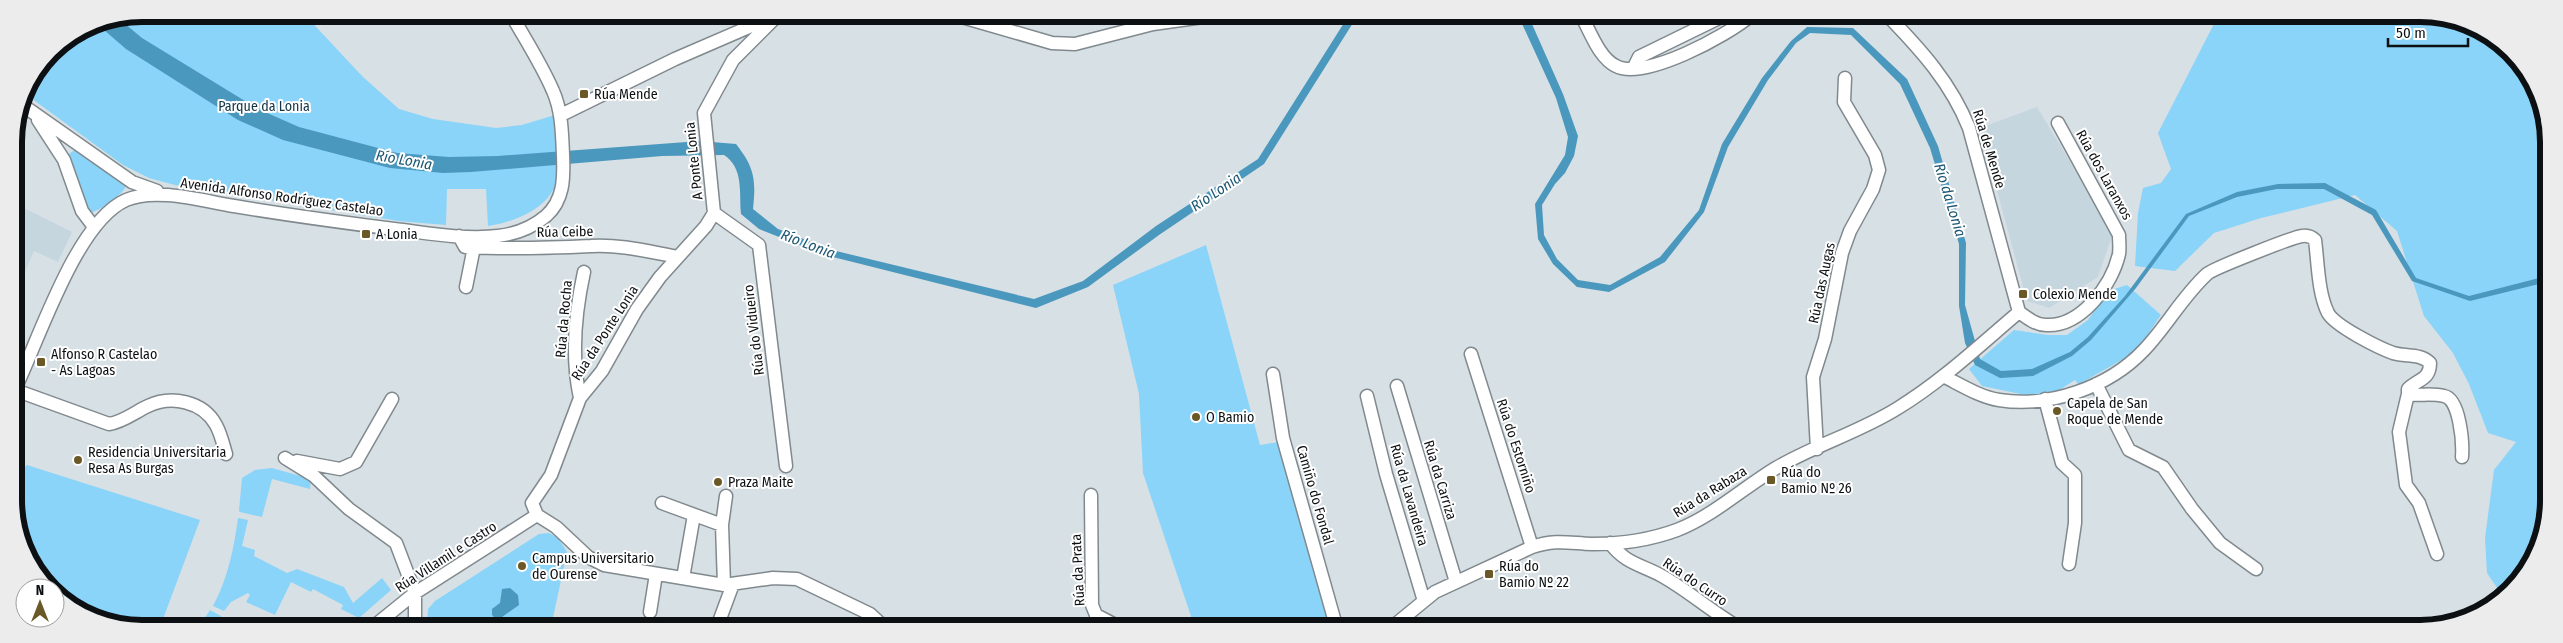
<svg xmlns="http://www.w3.org/2000/svg" width="2563" height="643" viewBox="0 0 2563 643" font-family="'Fira Sans Condensed',sans-serif">
<style>
.built{fill:#c5d6df}
.green{fill:#8ad3f9}
.water{fill:#4b98be}
.lines{fill:none;stroke-linecap:round;stroke-linejoin:round}
.minor-casing{stroke:#80898d;stroke-width:15}
.minor{stroke:#fff;stroke-width:12}
.poi-dot{fill:#6a5826;stroke:#fff;stroke-width:2}
.labels{text-anchor:middle;dominant-baseline:central;stroke-width:4;stroke-linejoin:round;paint-order:stroke}
.poi-label{font-size:14px;fill:#0d1012;stroke:#fff;text-anchor:start}
.park-label{font-size:14px;fill:#133647;stroke:#fff}
.street-label{font-size:14px;fill:#0d1012;stroke:#fff}
.water-label{font-size:15px;font-style:italic;fill:#1b5772;stroke:#fff}
.rim{fill:none;stroke:#0d1012;stroke-width:6}
</style>
<rect width="100%" height="100%" fill="#d7e0e5"/>
<!-- built -->
<path class="built" d="M 2037,107 L 2113,233 L 2098,277 L 2049,308 L 2027,301 L 1980,128 Z
M 14,203 L 72,232 L 58,262 L 34,251 L 19,286 L 15,284 Z"/>
<!-- green -->
<path class="green" d="M 142,14 L 304,14 L 363,77 L 399,109 L 433,119 L 496,128 L 522,125 L 555,115 C 556,134 559,155 558,174 C 555,207 515,222 488,226 L 486,189 L 447,189 L 446,225 L 399,221 L 175,185 L 149,178 L 123,165 L 24,93 L 52,51 L 93,23 Z
M 2218,16 L 2446,16 L 2512,52 L 2547,117 L 2547,526 L 2532,565 L 2504,598 L 2487,573 L 2485,538 L 2494,470 L 2516,442 L 2488,433 L 2469,384 L 2453,353 L 2424,316 L 2397,231 L 2355,195 L 2261,218 L 2214,233 L 2175,271 L 2135,266 L 2138,213 L 2143,188 L 2161,183 L 2171,169 L 2158,133 Z
M 77,148 L 126,185 C 125,194 98,212 89,213 L 69,160 L 69,154 Z
M 1206,245 L 1260,445 L 1285,441 L 1337,628 L 1195,628 L 1143,473 L 1139,394 L 1113,285 Z
M 2127,285 L 2161,315 C 2152,327 2142,347 2129,355 C 2113,366 2095,374 2079,385 L 2075,380 L 2045,399 L 1982,386 L 1969,369 L 2014,330 L 2048,335 L 2067,335 L 2088,320 L 2108,291 Z
M 27,465 L 200,520 L 160,627 L 117,627 L 55,594 L 55,588 L 49,588 L 16,526 L 16,476 Z
M 272,468 L 311,479 L 310,489 L 272,479 L 262,517 L 240,512 L 239,511 L 242,478 L 255,470 Z
M 238,518 L 248,520 L 242,546 L 255,550 L 254,556 L 287,573 L 297,569 L 344,587 L 353,603 L 382,578 L 391,590 L 359,618 L 341,609 L 343,605 L 313,589 L 311,592 L 291,582 L 275,615 L 246,602 L 250,595 L 248,593 L 231,602 L 224,611 L 213,606 C 228,578 234,548 238,518 Z
M 549,533 L 558,538 L 567,552 L 551,627 L 427,627 L 428,609 L 435,601 L 539,534 Z
M 210,610 L 221,616 L 218,627 L 199,627 Z"/>
<!-- water -->
<path class="water" d="M 1349,15 L 1358,15 L 1264,164 L 1159,235 L 1088,287 L 1036,308 L 825,255 L 759,229 L 741,214 C 739,193 744,168 724,155 L 662,156 L 471,172 L 443,173 L 390,168 L 283,140 L 238,120 L 126,49 L 96,23 L 118,18 L 142,38 L 258,109 L 299,127 L 397,153 L 449,157 L 498,156 L 700,141 L 736,144 C 755,168 756,180 753,209 L 778,229 L 832,250 L 1034,299 L 1083,281 L 1156,226 L 1258,159 Z
M 1518,15 L 1528,15 L 1563,94 L 1578,136 L 1574,156 L 1565,173 L 1555,184 L 1542,205 L 1544,235 L 1557,259 L 1578,280 L 1610,285 L 1660,257 L 1699,210 L 1722,144 L 1762,78 L 1791,41 L 1807,27 L 1853,28 L 1907,79 L 1938,146 L 1966,243 L 1965,305 L 1980,359 L 2001,371 L 2032,369 L 2070,352 L 2088,337 L 2125,296 L 2186,214 L 2237,192 L 2278,184 L 2325,183 L 2376,210 L 2416,278 L 2469,296 L 2547,276 L 2547,282 L 2470,301 L 2412,281 L 2372,215 L 2324,189 L 2277,189 L 2237,197 L 2189,216 L 2136,288 L 2091,340 L 2072,356 L 2033,376 L 2000,378 L 1975,365 L 1965,343 L 1959,306 L 1959,244 L 1930,148 L 1900,84 L 1851,35 L 1810,33 L 1796,43 L 1768,80 L 1728,147 L 1704,212 L 1665,262 L 1609,292 L 1577,287 L 1553,264 L 1538,239 L 1535,204 L 1565,155 L 1568,137 L 1556,98 Z
M 510,588 L 518,595 L 519,605 L 502,617 L 495,618 L 492,615 L 492,609 L 500,603 L 502,589 Z"/>
<g class="lines">
<defs>
<path id="minor" d="M 779,14 L 733,60 L 704,113 L 714,213 L 706,226 L 660,277 L 637,309 L 602,371 L 580,398 L 551,475 L 532,503 L 537,515 L 556,527 L 588,557 L 604,565 L 724,585 L 773,578 L 797,579 L 870,614 L 884,627
M 955,15 L 1052,43 L 1075,44 L 1153,24 L 1217,15
M 1581,15 C 1590,31 1599,58 1616,66 C 1644,81 1728,35 1750,16
M 1888,16 C 1921,50 1951,83 1969,128 L 2019,312
M 1633,69 L 1639,57 L 1725,15
M 21,104 L 132,182 L 157,191
M 561,115 L 675,59 L 770,18
M 38,120 L 64,160 L 82,211 L 94,227
M 714,213 L 759,245 L 786,466
M 459,236 L 465,247 C 507,249 549,248 591,246 C 619,244 650,252 678,257
M 466,287 L 474,247
M 2019,312 C 2027,318 2036,325 2046,325 C 2081,327 2112,285 2119,254 C 2120,248 2119,241 2119,235 L 2058,123
M 1471,354 L 1532,547
M 1273,374 L 1283,438 L 1335,622
M 1943,376 C 1961,385 1980,397 1999,400 C 2050,408 2109,387 2144,350 C 2167,326 2182,297 2207,274 C 2212,269 2293,237 2302,236 C 2307,235 2312,237 2315,240 C 2318,263 2318,293 2328,313 C 2335,326 2379,348 2393,353 C 2406,357 2420,353 2430,363 C 2430,380 2418,379 2408,389 L 2408,394 C 2420,396 2432,393 2444,396 C 2460,399 2463,443 2462,457
M 2096,384 L 2129,450 L 2163,467 L 2192,509 L 2220,543 L 2256,569
M 1397,386 L 1456,582
M 15,389 C 39,340 76,222 126,200 C 155,187 203,201 234,206 C 287,215 340,222 394,229 C 428,233 464,240 498,236 C 516,234 533,227 546,216 C 564,200 564,178 563,155 C 562,134 562,111 553,91 C 542,65 525,39 511,14
M 15,390 L 109,424 C 123,422 135,412 148,406 C 171,395 203,401 216,425 C 221,434 223,444 226,454
M 2408,394 L 2399,432 L 2406,485 L 2419,503 L 2437,554
M 1367,396 L 1386,474 L 1424,601
M 580,398 C 571,357 575,313 584,272
M 2045,399 L 2062,463 L 2075,475 L 2075,523 L 2069,564
M 1817,449 L 1813,377 L 1825,339 L 1842,253 L 1850,231 L 1873,189 L 1879,170 L 1875,155 L 1844,102 L 1845,78
M 285,458 L 314,476 L 349,509 L 396,543 L 415,593 L 415,627
M 297,461 L 340,469 L 356,462 L 392,399
M 1091,495 L 1092,605 L 1096,615 L 1121,628
M 662,503 L 722,525
M 1610,543 C 1626,564 1640,564 1662,576 C 1689,591 1713,613 1740,628
M 683,578 L 694,515
M 724,585 L 722,525 L 726,496
M 650,612 L 656,574
M 373,627 L 415,593 L 537,515
M 717,627 L 733,584
M 1391,628 L 1435,592 L 1532,547 C 1556,539 1568,543 1592,544 C 1620,544 1650,540 1677,530 C 1713,516 1743,488 1776,468 C 1815,445 1860,432 1898,408 C 1942,381 1980,345 2019,312"/>
</defs>
<!-- minor casing -->
<use href="#minor" class="minor-casing"/>
<!-- minor -->
<use href="#minor" class="minor"/>
</g>
<!-- markers -->
<g class="poi-dot">
<rect x="579" y="89" width="10" height="10" rx="2.5"/>
<rect x="361" y="229" width="10" height="10" rx="2.5"/>
<rect x="2018" y="289" width="10" height="10" rx="2.5"/>
<rect x="36" y="357" width="10" height="10" rx="2.5"/>
<circle cx="2057" cy="411" r="5"/>
<circle cx="1196" cy="417" r="5"/>
<circle cx="78" cy="460" r="5"/>
<rect x="1766" y="475" width="10" height="10" rx="2.5"/>
<circle cx="718" cy="482" r="5"/>
<circle cx="522" cy="566" r="5"/>
<rect x="1484" y="569" width="10" height="10" rx="2.5"/>
</g>
<g class="labels">
<!-- poi labels -->
<g class="poi-label">
<text x="594" y="94">Rúa Mende</text>
<text x="376" y="234">A Lonia</text>
<text x="2033" y="294">Colexio Mende</text>
<text x="51" y="354">Alfonso R Castelao<tspan x="51" dy="16">- As Lagoas</tspan></text>
<text x="2067" y="403">Capela de San<tspan x="2067" dy="16">Roque de Mende</tspan></text>
<text x="1206" y="417">O Bamio</text>
<text x="88" y="452">Residencia Universitaria<tspan x="88" dy="16">Resa As Burgas</tspan></text>
<text x="1781" y="472">Rúa do<tspan x="1781" dy="16">Bamio Nº 26</tspan></text>
<text x="728" y="482">Praza Maite</text>
<text x="532" y="558">Campus Universitario<tspan x="532" dy="16">de Ourense</tspan></text>
<text x="1499" y="566">Rúa do<tspan x="1499" dy="16">Bamio Nº 22</tspan></text>
</g>
<!-- park labels -->
<g class="park-label">
<text x="264" y="106">Parque da Lonia</text>
</g>
<!-- street labels -->
<g class="street-label">
<text transform="translate(1989 149) rotate(73)">Rúa de Mende</text>
<text transform="translate(694 161) rotate(-96)">A Ponte Lonia</text>
<text transform="translate(2104 175) rotate(61)">Rúa dos Laranxos</text>
<text transform="translate(282 197) rotate(8)">Avenida Alfonso Rodríguez Castelao</text>
<text transform="translate(565 232) rotate(-1)">Rúa Ceibe</text>
<text transform="translate(1822 283) rotate(-78)">Rúa das Augas</text>
<text transform="translate(564 319) rotate(-85)">Rúa da Rocha</text>
<text transform="translate(754 330) rotate(-97)">Rúa do Vidueiro</text>
<text transform="translate(605 333) rotate(-57)">Rúa da Ponte Lonia</text>
<text transform="translate(1516 446) rotate(72)">Rúa do Estorniño</text>
<text transform="translate(1440 480) rotate(73)">Rúa da Carriza</text>
<text transform="translate(1710 492) rotate(-32)">Rúa da Rabaza</text>
<text transform="translate(1315 495) rotate(74)">Camiño do Fondal</text>
<text transform="translate(1409 495) rotate(74)">Rúa da Lavandeira</text>
<text transform="translate(446 557) rotate(-33)">Rúa Villamil e Castro</text>
<text transform="translate(1078 570) rotate(-93)">Rúa da Prata</text>
<text transform="translate(1695 582) rotate(34)">Rúa do Curro</text>
</g>
<!-- water labels -->
<g class="water-label">
<text transform="translate(404 160) rotate(10)">Río Lonia</text>
<text transform="translate(1216 192) rotate(-34)">Río Lonia</text>
<text transform="translate(1950 200) rotate(73)">Río da Lonia</text>
<text transform="translate(808 244) rotate(21)">Río Lonia</text>
</g>
</g>
<!-- crop -->
<path d="M0 0H2563V643H0ZM142 22H2420A120 120 0 0 1 2540 142V500A120 120 0 0 1 2420 620H142A120 120 0 0 1 22 500V142A120 120 0 0 1 142 22Z" fill="#ececec" fill-rule="evenodd"/>
<path class="rim" d="M142 22H2420A120 120 0 0 1 2540 142V500A120 120 0 0 1 2420 620H142A120 120 0 0 1 22 500V142A120 120 0 0 1 142 22Z"/>
<!-- north arrow -->
<g transform="translate(40 603)"><circle r="24" fill="#ffffff" stroke="#9e9fa0"/>
<path d="M0-4L9 19L0 12L-9 19Z" fill="#6a5826"/>
<text y="-8" font-size="14" font-weight="bold" text-anchor="middle" fill="#0d1012">N</text>
</g>
<!-- scale -->
<path d="M2388 38v8h80v-8" fill="none" stroke="#0d1012" stroke-width="2.5"/>
<text x="2396" y="38" font-size="15" fill="#0d1012" stroke="#ffffff" stroke-width="4" paint-order="stroke">50 m</text>
</svg>
